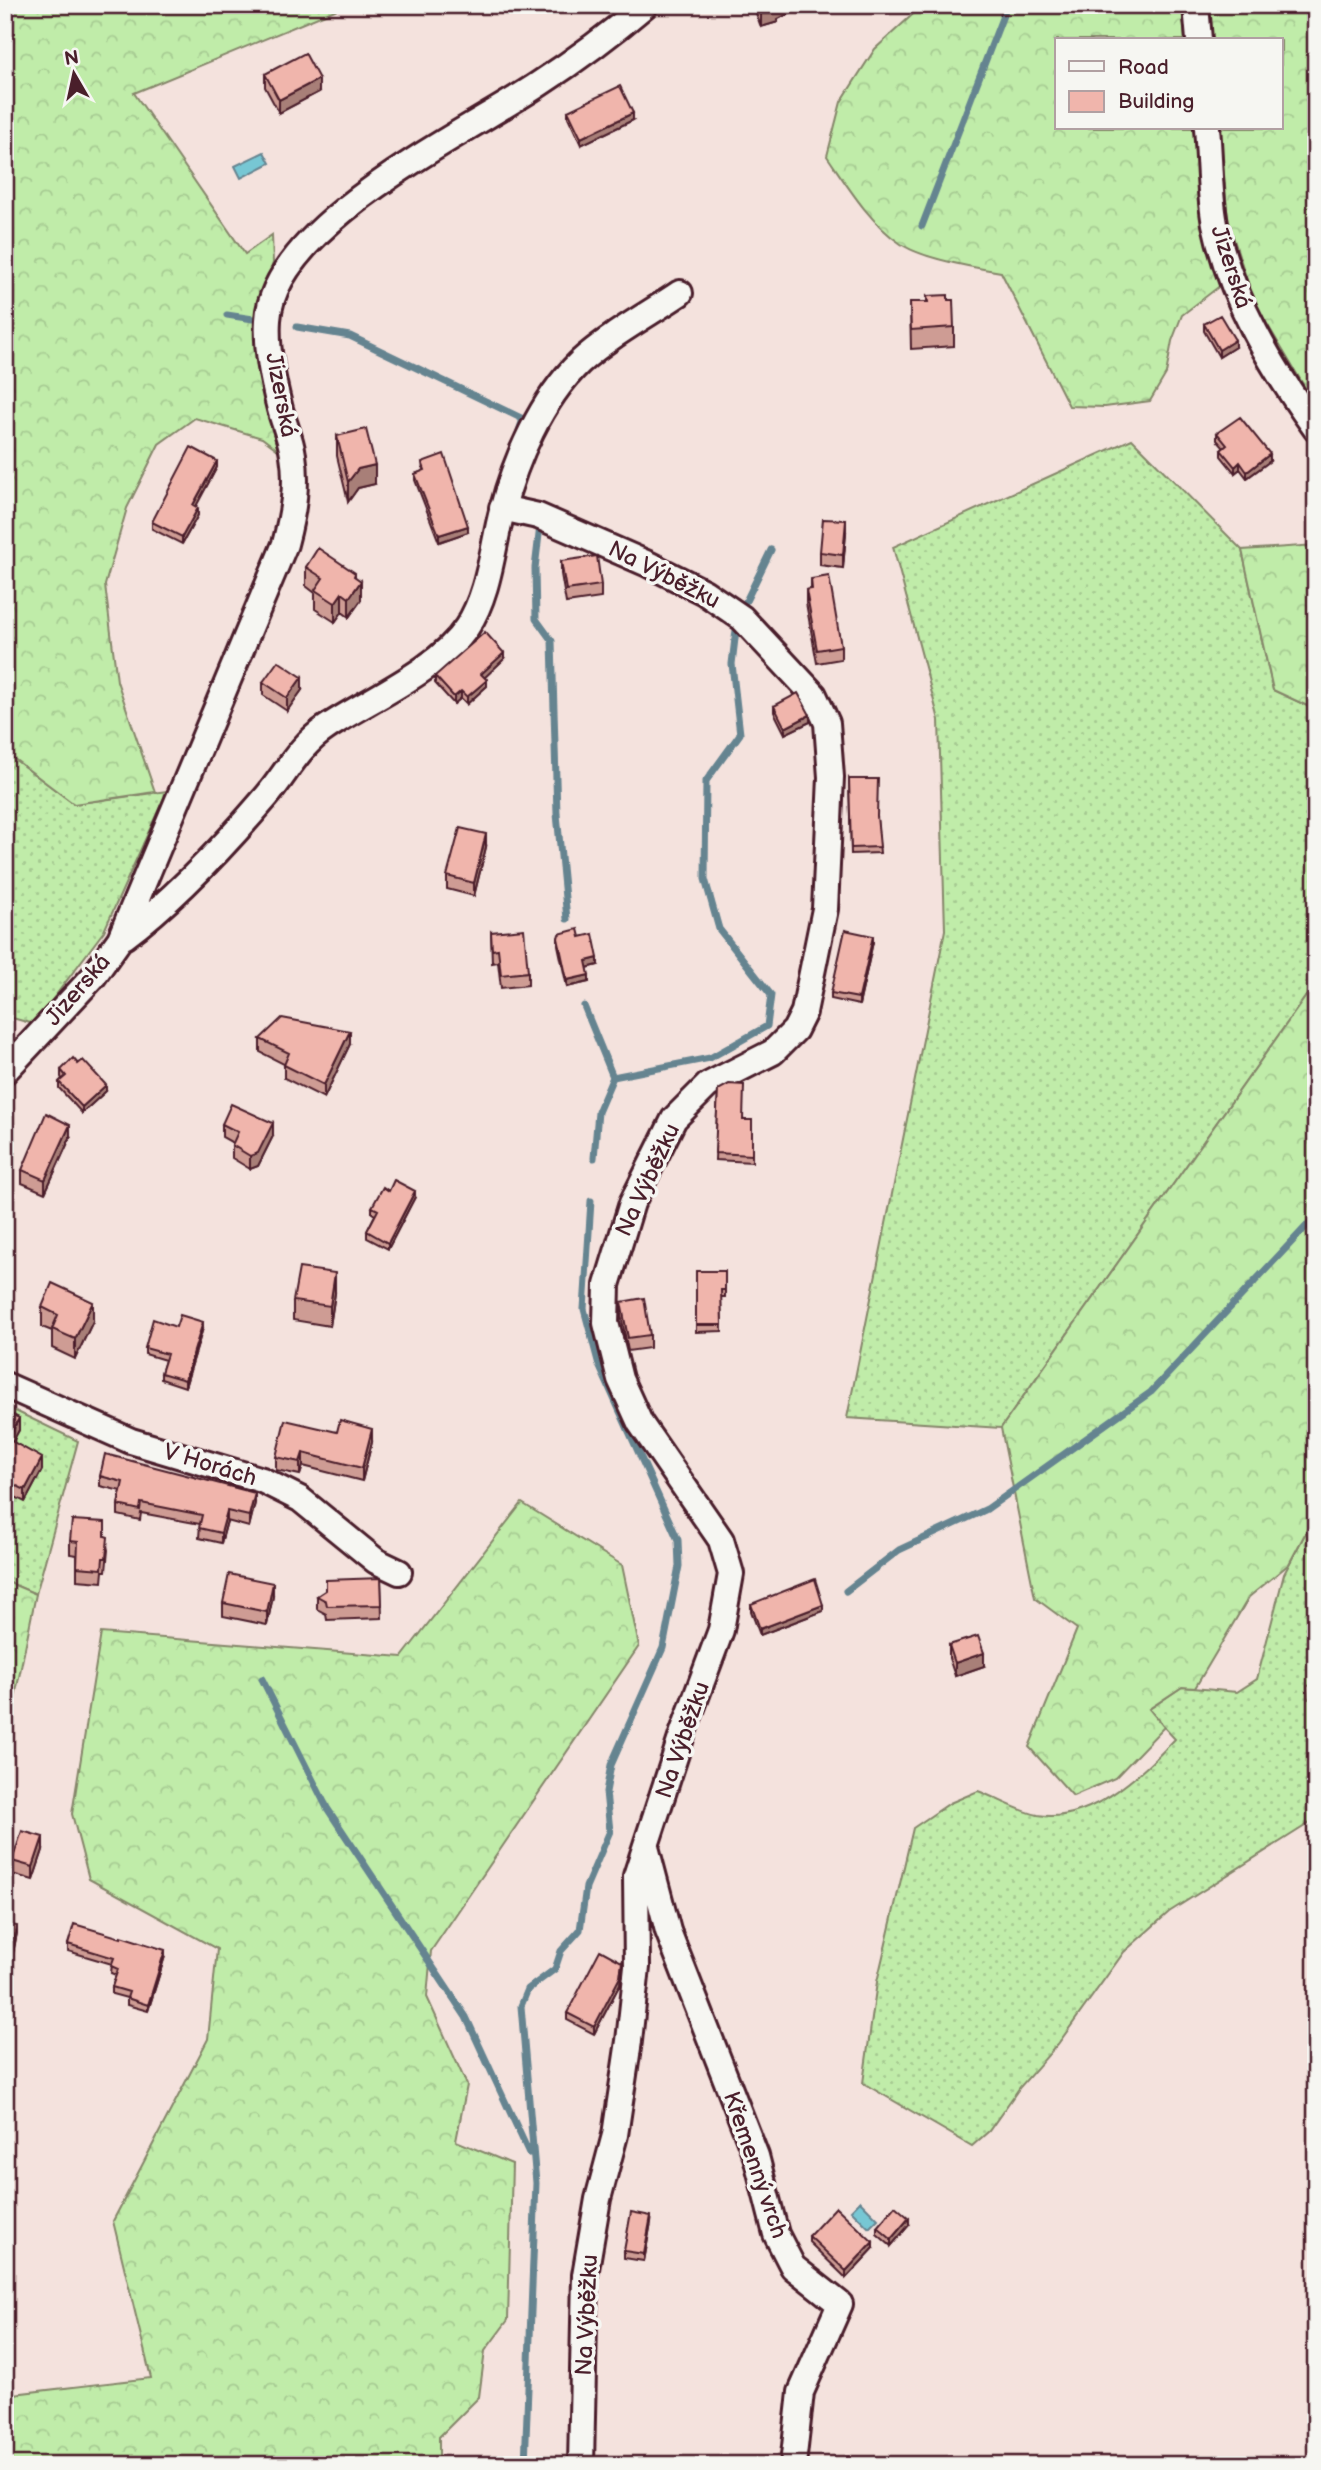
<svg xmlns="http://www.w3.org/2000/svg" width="1321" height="2470" viewBox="0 0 1321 2470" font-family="'Balsamiq Sans',sans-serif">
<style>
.grass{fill:url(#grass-dots);stroke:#85866a;stroke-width:2}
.forest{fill:url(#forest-crowns);stroke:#85866a;stroke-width:2}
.water{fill:#77c7d4;stroke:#658490;stroke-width:2}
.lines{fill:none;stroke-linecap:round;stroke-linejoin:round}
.stream{stroke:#658490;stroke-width:7}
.minor-casing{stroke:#4a1f2b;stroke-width:30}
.minor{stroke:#f6f6f2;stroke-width:24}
.wall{fill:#ce9c94;stroke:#4a1f2b;stroke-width:2}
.shaded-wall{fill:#a87f78;stroke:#4a1f2b;stroke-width:2}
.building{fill:#f0b5ac;stroke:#4a1f2b;stroke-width:2}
.labels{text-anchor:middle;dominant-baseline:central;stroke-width:7;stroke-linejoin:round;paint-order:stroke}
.street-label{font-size:23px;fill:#4a1f2b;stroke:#f6f6f2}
</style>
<defs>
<pattern id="grass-dots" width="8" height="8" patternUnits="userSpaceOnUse" patternTransform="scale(1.75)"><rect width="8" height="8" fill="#c0eca9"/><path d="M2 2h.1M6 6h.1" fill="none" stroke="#a6ca92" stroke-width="1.8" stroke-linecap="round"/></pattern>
<pattern id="forest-crowns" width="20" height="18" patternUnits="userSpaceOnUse" patternTransform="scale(1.75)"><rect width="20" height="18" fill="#c0eca9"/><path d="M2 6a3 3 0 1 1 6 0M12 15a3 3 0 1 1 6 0" fill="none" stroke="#a6ca92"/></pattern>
</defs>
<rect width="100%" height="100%" fill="#f4e2dd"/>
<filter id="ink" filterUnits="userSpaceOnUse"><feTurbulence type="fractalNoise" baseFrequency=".0143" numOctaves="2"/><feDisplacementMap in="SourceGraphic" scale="14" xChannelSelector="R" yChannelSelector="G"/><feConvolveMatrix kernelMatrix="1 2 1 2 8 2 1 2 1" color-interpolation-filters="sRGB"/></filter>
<g filter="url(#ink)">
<!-- grass -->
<path class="grass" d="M 1132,439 L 1242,550 L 1273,690 L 1316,710 L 1316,982 L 1001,1428 L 847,1418 L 945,930 L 939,720 L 893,547 Z
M 5,752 L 74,804 L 167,791 L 104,931 L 34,1024 L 5,1016 Z
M 5,1406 L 78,1441 L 36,1594 L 5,1581 Z
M 1316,1513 L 1316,1684 L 1307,1686 L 1308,1699 L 1316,1698 L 1316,1819 L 1169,1912 L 1124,1952 L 1058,2044 L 1020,2087 L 989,2131 L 972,2146 L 863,2083 L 877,1982 L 913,1828 L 950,1803 L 978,1791 C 997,1798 1018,1811 1038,1815 C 1090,1824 1143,1773 1175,1739 L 1148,1710 L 1182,1687 L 1237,1692 L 1257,1679 L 1284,1574 Z"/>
<!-- forest -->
<path class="forest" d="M 5,5 L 347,5 L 134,93 L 245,254 L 272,235 L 273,263 L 254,317 L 267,411 L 278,450 L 262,438 L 195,418 L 159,444 L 127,508 L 105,585 L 117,681 L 155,792 L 74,804 L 5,752 Z
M 923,5 L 1182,5 L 1185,40 L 1057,40 L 1057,128 L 1193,128 L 1202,226 L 1221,285 L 1182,315 L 1172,341 L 1166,374 L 1150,401 L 1105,407 L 1069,406 L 1001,272 C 976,268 921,258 901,244 C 870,223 848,187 827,156 L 841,102 L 875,49 Z
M 1209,5 L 1316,5 L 1316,406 L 1254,302 L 1228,221 L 1220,128 L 1281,128 L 1281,40 L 1212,40 Z
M 1316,545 L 1316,710 L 1273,690 L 1242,550 Z
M 1316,982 L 1316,1513 L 1289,1564 L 1249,1597 L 1195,1688 L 1182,1687 L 1149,1709 L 1164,1727 L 1115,1778 L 1073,1796 L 1029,1747 L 1077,1629 L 1035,1598 L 1001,1428 Z
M 522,1503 L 622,1565 L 639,1646 L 431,1951 L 427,1997 L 467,2085 L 456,2141 L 512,2164 L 508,2320 L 485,2351 L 479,2397 L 439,2437 L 439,2465 L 5,2465 L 5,2395 L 151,2378 L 113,2221 L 208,2039 L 217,1949 L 89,1879 L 72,1814 L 101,1633 L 402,1657 Z
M 5,1581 L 36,1594 L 5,1746 Z"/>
<!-- water -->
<path class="water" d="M 264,152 L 270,163 L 241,178 L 235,166 Z
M 860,2201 L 878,2219 L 869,2228 L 851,2210 Z"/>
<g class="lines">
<!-- stream -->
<path class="stream" d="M 922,226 L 1007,5
M 227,315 L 253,319
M 297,327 L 350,336 L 523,419 L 518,434
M 540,526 L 535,568 L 536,619 L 552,641 L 557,814 L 567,919
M 746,601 L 771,550
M 584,1006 L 613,1077
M 594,1158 L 598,1112 L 613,1077 L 710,1058 L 767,1026 L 771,995 L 719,929 L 705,879 L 706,781 L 740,734 L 732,664 L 736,630
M 846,1591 L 899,1550 L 987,1509 L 1151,1392 L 1316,1216
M 262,1679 L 327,1808 L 466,2017 L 529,2153
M 525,2465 L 536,2183 L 521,2006 L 528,1989 L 555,1969 L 561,1951 L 580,1930 L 586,1887 L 610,1831 L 606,1792 L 611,1765 L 663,1648 L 679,1566 L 678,1540 L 599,1365 L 584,1309 L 591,1201"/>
<defs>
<path id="minor" d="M 1196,5 L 1199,40
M 1207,128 C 1210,159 1209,193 1215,224 C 1231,299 1272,368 1316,429
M 502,508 L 538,516 L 648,564 L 704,592 L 742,618 L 814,695 L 827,723 L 831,777 L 825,909 L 804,1012 L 795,1030 L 773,1052 L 708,1085 L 674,1119 L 632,1203 L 607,1285 L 606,1323 L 620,1379 L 640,1423 L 721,1540 L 731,1574 L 721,1630 L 683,1732 L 636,1876 L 637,1967 L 629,2041 L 615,2135 L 598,2199 L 585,2275 L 581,2465
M 124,937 C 175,899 226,844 267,796 C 287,772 299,746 326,728 C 369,699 438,671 467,627 C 489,594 492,550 502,511 C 515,460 541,400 580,362 C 607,337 649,314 680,293
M 5,1071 L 93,977 L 120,939 L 285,544 C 293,514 298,485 293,455 C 291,439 284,424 280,409 C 273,382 266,348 268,320 C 273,224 466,133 539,84 C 576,60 611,34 645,5
M 5,1385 L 131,1441 L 262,1480 L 300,1499 L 376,1561 L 399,1572
M 647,1851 L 668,1931 L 756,2156 L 776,2234 L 793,2267 L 840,2304 L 801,2392 L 793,2465"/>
</defs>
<!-- minor casing -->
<use href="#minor" class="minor-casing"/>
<!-- minor -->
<use href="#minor" class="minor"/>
</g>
<!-- wall -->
<path class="wall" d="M 753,5 L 805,5 L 778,19 L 778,22 L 761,27 Z
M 265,74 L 319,92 L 279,113 L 265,87 Z
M 568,111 L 633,120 L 581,145 L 568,117 Z
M 927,296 L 954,327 L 954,346 L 911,349 L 910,302 L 927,302 Z
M 1204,324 L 1235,347 L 1219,357 L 1204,331 Z
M 1217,433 L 1270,461 L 1247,478 L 1240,469 L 1235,473 L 1221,456 L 1221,450 L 1224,448 L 1217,440 Z
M 337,436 L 375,484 L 358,488 L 348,502 L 337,456 Z
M 422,462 L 468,532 L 439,542 L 415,480 L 415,474 L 423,471 Z
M 217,467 L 195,507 L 198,515 L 182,544 L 152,529 L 152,522 Z
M 846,533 L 843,568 L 820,565 L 820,552 Z
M 561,561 L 601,585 L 601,598 L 566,603 L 561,574 Z
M 306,567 L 355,577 L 361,600 L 349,617 L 342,612 L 335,622 L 315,609 L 315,593 L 306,586 Z
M 811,579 L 841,646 L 841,659 L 817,663 L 806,603 L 806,590 L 811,589 Z
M 504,659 L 485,677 L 487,686 L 467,704 L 461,698 L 454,704 L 435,683 L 435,676 Z
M 263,682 L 302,690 L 287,711 L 263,695 Z
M 774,706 L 810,722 L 785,734 L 774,712 Z
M 849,779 L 877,818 L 880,853 L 851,854 Z
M 486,847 L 474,896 L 447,889 L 447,876 Z
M 491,932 L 528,972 L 528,985 L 501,988 L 498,962 L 492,963 Z
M 558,938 L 598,965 L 587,968 L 589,982 L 567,987 L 558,945 Z
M 873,942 L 859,1005 L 831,999 L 831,993 Z
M 260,1039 L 350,1044 L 324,1098 L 284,1078 L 284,1064 L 260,1052 Z
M 61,1070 L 106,1091 L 82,1113 L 59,1088 L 59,1082 L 62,1079 L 61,1077 Z
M 718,1090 L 744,1120 L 752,1120 L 752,1162 L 715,1160 Z
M 222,1124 L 273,1136 L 258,1166 L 250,1169 L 232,1158 L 232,1145 L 233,1143 L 222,1137 Z
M 70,1138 L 45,1193 L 22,1183 L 22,1170 Z
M 389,1191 L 415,1197 L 388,1249 L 367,1238 L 367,1231 L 375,1215 L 372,1213 L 372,1207 Z
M 696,1271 L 725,1271 L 725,1297 L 721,1297 L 722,1331 L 696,1332 Z
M 335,1293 L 330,1326 L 293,1320 L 293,1301 Z
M 621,1302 L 650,1335 L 650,1348 L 628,1351 L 621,1315 Z
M 42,1307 L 93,1321 L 75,1359 L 52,1348 L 52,1331 L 42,1327 Z
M 176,1327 L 203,1328 L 185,1387 L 161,1379 L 161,1373 L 165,1360 L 145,1354 L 145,1348 Z
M 5,1411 L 19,1430 L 12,1442 L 42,1470 L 25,1502 L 7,1493 L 7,1486 L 5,1485 Z
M 372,1442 L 362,1481 L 303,1466 L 300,1475 L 276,1470 L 276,1457 Z
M 100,1476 L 255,1503 L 249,1527 L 227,1521 L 221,1543 L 199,1538 L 200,1524 L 141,1513 L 140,1520 L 118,1515 L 118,1505 L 121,1491 L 100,1486 Z
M 105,1536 L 108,1550 L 106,1571 L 103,1571 L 102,1582 L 77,1580 L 77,1555 L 70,1554 L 70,1541 Z
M 381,1578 L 382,1618 L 327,1620 L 326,1614 L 317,1609 L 317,1596 Z
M 273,1596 L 267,1625 L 223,1616 L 223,1603 Z
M 751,1604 L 823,1611 L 760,1635 L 751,1611 Z
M 949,1645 L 984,1666 L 955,1676 L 949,1658 Z
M 43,1850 L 33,1880 L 12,1874 L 12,1861 Z
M 5,1924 L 17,1933 L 10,1968 L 5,1967 Z
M 68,1944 L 165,1956 L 148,2011 L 127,2005 L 127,1998 L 112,1994 L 112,1987 L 116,1975 L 111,1973 L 112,1964 L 68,1951 Z
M 622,1968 L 620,1984 L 594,2034 L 567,2020 L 567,2013 Z
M 651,2222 L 644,2261 L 624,2258 L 624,2251 Z
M 909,2225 L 891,2246 L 877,2234 L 877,2227 Z
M 809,2236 L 873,2249 L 846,2278 L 809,2242 Z"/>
<!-- shaded-wall -->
<path class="shaded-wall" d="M 778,5 L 805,5 L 778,19 L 778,22 L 761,27 L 761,12 Z
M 319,79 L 319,92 L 279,113 L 279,100 Z
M 633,113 L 633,120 L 581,145 L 581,138 Z
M 1235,340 L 1235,347 L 1219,357 L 1219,350 Z
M 1270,454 L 1270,461 L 1247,478 L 1247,472 Z
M 217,461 L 217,467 L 193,512 L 193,505 Z
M 1240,462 L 1240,469 L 1235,473 L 1235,467 Z
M 375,465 L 375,484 L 358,488 L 348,502 L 348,482 L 358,469 Z
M 198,508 L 198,515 L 182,544 L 182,537 Z
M 846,520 L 846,533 L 843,568 L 843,555 Z
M 468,526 L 468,532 L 439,542 L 439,535 Z
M 355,573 L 355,590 L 361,581 L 361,600 L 349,617 L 349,598 L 354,576 Z
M 342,593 L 342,612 L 335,622 L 335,603 Z
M 504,653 L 504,659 L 481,681 L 481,674 Z
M 302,677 L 302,690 L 287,711 L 287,698 Z
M 487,680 L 487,686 L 467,704 L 467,697 Z
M 461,691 L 461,698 L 454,704 L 454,697 Z
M 810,715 L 810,722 L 785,734 L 785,728 Z
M 486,834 L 486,847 L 474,896 L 474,883 Z
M 873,936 L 873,942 L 859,1005 L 859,998 Z
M 598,958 L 598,965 L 586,968 L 586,961 Z
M 589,975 L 589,982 L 567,987 L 567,980 Z
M 350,1031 L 350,1044 L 324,1098 L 324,1085 Z
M 106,1085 L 106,1091 L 82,1113 L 82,1107 Z
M 273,1123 L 273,1136 L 258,1166 L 250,1169 L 250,1156 Z
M 70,1125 L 70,1138 L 45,1193 L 45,1180 Z
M 415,1191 L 415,1197 L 388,1249 L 388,1243 Z
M 335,1273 L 335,1293 L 330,1326 L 330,1306 Z
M 93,1302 L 93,1321 L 75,1359 L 75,1339 Z
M 203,1322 L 203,1328 L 185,1387 L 185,1380 Z
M 19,1418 L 19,1430 L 8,1451 L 8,1439 Z
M 372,1429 L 372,1442 L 362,1481 L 362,1468 Z
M 303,1453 L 303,1466 L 300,1475 L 300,1462 Z
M 42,1458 L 42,1470 L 25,1502 L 25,1490 Z
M 255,1493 L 255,1503 L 249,1527 L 249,1516 Z
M 227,1511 L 227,1521 L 221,1543 L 221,1533 Z
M 273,1583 L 273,1596 L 267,1625 L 267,1612 Z
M 823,1605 L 823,1611 L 760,1635 L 760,1629 Z
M 984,1653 L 984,1666 L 955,1676 L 955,1663 Z
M 43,1837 L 43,1850 L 33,1880 L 33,1867 Z
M 17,1926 L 17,1933 L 10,1968 L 10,1961 Z
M 165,1950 L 165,1956 L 148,2011 L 148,2005 Z
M 622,1962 L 620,1984 L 594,2034 L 594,2027 Z
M 651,2216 L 651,2222 L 644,2261 L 644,2254 Z
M 909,2218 L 909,2225 L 891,2246 L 891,2239 Z
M 873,2242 L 873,2249 L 846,2278 L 846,2271 Z"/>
<!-- building -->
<path class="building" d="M 759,5 L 778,5 L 778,6 L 761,12 Z
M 305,53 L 319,79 L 279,100 L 265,74 Z
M 620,86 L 633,113 L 581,138 L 568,111 Z
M 948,295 L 948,300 L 953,300 L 954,327 L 911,330 L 910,302 L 928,302 L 927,296 Z
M 1220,315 L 1235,340 L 1219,350 L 1204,324 Z
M 1240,417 L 1270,454 L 1247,472 L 1240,462 L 1235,467 L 1221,450 L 1227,445 L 1217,433 Z
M 366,429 L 375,465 L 358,469 L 348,482 L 337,436 Z
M 191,447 L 217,461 L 193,505 L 198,508 L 182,537 L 152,522 Z
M 444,454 L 468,526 L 439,535 L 415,474 L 425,470 L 422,462 Z
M 823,519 L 846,520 L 843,555 L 820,552 Z
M 318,548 L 355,573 L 354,576 L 361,581 L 349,598 L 342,593 L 335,603 L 315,590 L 323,578 L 306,567 Z
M 597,556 L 601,585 L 566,590 L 561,561 Z
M 829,576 L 841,646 L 817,650 L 806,590 L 812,589 L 811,579 Z
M 485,632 L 504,653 L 481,674 L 487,680 L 467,697 L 461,691 L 454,697 L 435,676 Z
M 278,661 L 302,677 L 287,698 L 263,682 Z
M 798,693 L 810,715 L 785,728 L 774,706 Z
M 849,779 L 878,779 L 877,816 L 880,847 L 851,848 Z
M 460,828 L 486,834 L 474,883 L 447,876 Z
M 524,929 L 528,972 L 501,975 L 498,949 L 492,950 L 491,932 Z
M 578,929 L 580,937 L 593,934 L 598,958 L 586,961 L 589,975 L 567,980 L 558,938 L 559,934 Z
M 845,930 L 873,936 L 859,998 L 831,993 Z
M 282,1018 L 350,1031 L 324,1085 L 284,1065 L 289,1053 L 260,1039 Z
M 73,1058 L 78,1064 L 83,1060 L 106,1085 L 82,1107 L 59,1082 L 66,1076 L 61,1070 Z
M 729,1084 L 744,1085 L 743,1120 L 752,1120 L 752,1155 L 715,1153 L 718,1090 Z
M 231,1104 L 273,1123 L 258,1153 L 250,1156 L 232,1145 L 238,1132 L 222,1124 Z
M 46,1113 L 70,1125 L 45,1180 L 22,1170 Z
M 394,1180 L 415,1191 L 388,1243 L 367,1231 L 378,1210 L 372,1207 L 383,1187 L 389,1191 Z
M 299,1268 L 335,1273 L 330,1306 L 293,1301 Z
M 696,1271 L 725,1271 L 725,1290 L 721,1290 L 722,1325 L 696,1325 Z
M 52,1283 L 93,1302 L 75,1339 L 52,1329 L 58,1315 L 42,1307 Z
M 644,1298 L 650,1335 L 628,1338 L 621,1302 Z
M 180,1315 L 203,1322 L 185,1380 L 161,1373 L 167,1354 L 145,1348 L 153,1319 L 176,1327 Z
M 5,1411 L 19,1418 L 8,1439 L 42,1458 L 25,1490 L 7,1481 L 10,1476 L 5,1473 Z
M 285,1420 L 337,1432 L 340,1420 L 372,1429 L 362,1468 L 303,1453 L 300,1462 L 276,1457 Z
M 105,1454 L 255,1493 L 249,1516 L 227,1511 L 221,1533 L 199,1528 L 202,1515 L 141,1503 L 140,1510 L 118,1505 L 123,1482 L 100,1476 Z
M 72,1520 L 105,1522 L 105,1536 L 108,1537 L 106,1558 L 103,1558 L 102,1569 L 77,1567 L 78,1542 L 70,1541 Z
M 229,1574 L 273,1583 L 267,1612 L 223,1603 Z
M 381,1578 L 382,1605 L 327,1606 L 326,1601 L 317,1596 L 326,1590 L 326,1580 Z
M 815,1579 L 823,1605 L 760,1629 L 751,1604 Z
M 978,1636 L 984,1653 L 955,1663 L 949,1645 Z
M 22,1831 L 43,1837 L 33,1867 L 12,1861 Z
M 5,1924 L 17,1926 L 10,1961 L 5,1960 Z
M 74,1924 L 121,1938 L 121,1936 L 165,1950 L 148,2005 L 127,1998 L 129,1992 L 112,1987 L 118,1969 L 111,1966 L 114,1958 L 68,1944 Z
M 600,1950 L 622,1962 L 620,1977 L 594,2027 L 567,2013 Z
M 895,2206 L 909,2218 L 891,2239 L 877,2227 Z
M 836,2207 L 873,2242 L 846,2271 L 809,2236 Z
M 631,2212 L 651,2216 L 644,2254 L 624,2251 Z"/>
</g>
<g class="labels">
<!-- street labels -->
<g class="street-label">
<text transform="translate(1231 267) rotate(72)">Jizerská</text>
<text transform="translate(281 395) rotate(79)">Jizerská</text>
<text transform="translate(664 575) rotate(27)">Na Výběžku</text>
<text transform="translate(78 990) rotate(-49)">Jizerská</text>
<text transform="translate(648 1180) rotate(-65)">Na Výběžku</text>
<text transform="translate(210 1465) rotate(17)">V Horách</text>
<text transform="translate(683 1740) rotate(-71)">Na Výběžku</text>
<text transform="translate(755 2165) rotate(71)">Křemenný vrch</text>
<text transform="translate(587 2315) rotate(-87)">Na Výběžku</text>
</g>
</g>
<!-- margin -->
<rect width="1321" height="2470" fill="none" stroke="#f6f6f2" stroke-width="28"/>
<rect x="14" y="14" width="1293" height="2442" fill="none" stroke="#4a1f2b" stroke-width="2.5" filter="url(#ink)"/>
<!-- legend -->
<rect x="1055" y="38" width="228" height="91" fill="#f6f6f2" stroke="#b1a0a2" stroke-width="2"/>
<rect x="1069" y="61" width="35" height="10" fill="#f6f6f2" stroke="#b1a0a2" stroke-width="2"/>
<text x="1118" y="74" font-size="21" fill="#4a1f2b">Road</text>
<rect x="1069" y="91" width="35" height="21" fill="#f0b5ac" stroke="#b1a0a2" stroke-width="2"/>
<text x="1118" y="108" font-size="21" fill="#4a1f2b">Building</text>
<!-- north arrow -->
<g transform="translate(74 74) rotate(351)" stroke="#f6f6f2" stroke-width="5" paint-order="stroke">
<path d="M0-5L12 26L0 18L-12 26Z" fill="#4a1f2b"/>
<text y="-10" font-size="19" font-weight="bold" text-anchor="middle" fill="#4a1f2b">N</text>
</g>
</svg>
